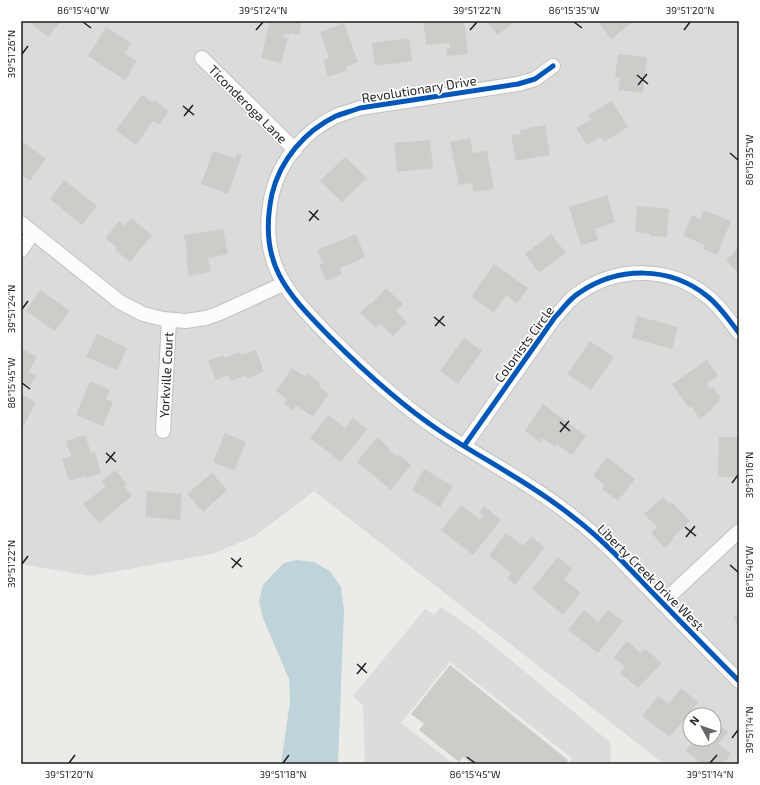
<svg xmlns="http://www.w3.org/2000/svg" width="760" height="785" viewBox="0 0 760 785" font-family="'Exo 2',sans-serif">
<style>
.residential{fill:#dbdbd9;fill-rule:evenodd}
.parking{fill:#dcdcda}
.water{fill:#bfd3db}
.building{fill:#cdccc9}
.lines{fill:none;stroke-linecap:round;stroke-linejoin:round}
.minor-casing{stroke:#c2c1c0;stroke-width:16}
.minor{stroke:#fcfcfc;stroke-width:14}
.cycleway-casing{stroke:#fff;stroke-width:8}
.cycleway{stroke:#0057b8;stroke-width:5}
.ticks{fill:none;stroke:#1e1e1e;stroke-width:1.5}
.labels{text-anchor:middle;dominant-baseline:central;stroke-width:3.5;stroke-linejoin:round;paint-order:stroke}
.street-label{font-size:13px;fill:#1e1e1e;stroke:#fff}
.neatline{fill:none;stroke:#1e1e1e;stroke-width:1.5}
.ticks-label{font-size:10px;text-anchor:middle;fill:#1e1e1e}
</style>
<rect width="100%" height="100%" fill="#ecebe8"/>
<!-- residential -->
<path class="residential" d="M 21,21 L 739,21 L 739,764 L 664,764 L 314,491 L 255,536 L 212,554 L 90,576 L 21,564 ZM 690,715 L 714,715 L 714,739 L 690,739 Z"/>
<!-- parking -->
<path class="parking" d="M 441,607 L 478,633 L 610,742 L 611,759 L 610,764 L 568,764 L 572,758 L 450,662 L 401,723 L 454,764 L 365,764 L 363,706 L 353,696 L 425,609 L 434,615 Z"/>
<!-- water -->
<path class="water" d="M 297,560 L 314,562 L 330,571 L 341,587 L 344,610 L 338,764 L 281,764 L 290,702 L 289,679 L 263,618 L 259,601 L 263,585 L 274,573 L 284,563 Z"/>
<!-- building -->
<path class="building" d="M 28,21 L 61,21 L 48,37 Z
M 270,21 L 302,21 L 299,35 L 291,33 L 290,35 L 284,33 L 283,37 L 288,38 L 281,63 L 261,58 Z
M 423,21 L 464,21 L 468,54 L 447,56 L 446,48 L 450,48 L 449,43 L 426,45 Z
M 486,21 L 516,21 L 497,35 Z
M 598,21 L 634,21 L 611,39 Z
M 344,23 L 358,62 L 345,67 L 347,70 L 328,77 L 323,60 L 329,58 L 320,32 Z
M 106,27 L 131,43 L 125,54 L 137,61 L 125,80 L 88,56 Z
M 409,38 L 412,61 L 375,66 L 372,43 Z
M 618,54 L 647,57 L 643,93 L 618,90 L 620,78 L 615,77 Z
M 142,95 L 152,102 L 154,100 L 169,111 L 159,125 L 153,121 L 136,145 L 116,130 Z
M 612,101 L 628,127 L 604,142 L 601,137 L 587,145 L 576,128 L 591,120 L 588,115 Z
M 545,125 L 550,155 L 516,161 L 511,135 L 521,134 L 520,130 Z
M 470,138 L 473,153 L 487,151 L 494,189 L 473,192 L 472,183 L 459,185 L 450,142 Z
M 21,140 L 46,159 L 30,181 L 21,174 Z
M 430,140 L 433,168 L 397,172 L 394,143 Z
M 213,151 L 235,158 L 237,153 L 242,155 L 228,194 L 201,184 Z
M 345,157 L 367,178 L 342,202 L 320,181 Z
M 64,180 L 97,206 L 82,225 L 50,199 Z
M 607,195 L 615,222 L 595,229 L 598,240 L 581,245 L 569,207 Z
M 637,206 L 669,209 L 667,237 L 650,236 L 650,234 L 635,232 Z
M 703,210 L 731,221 L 717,255 L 703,249 L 705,245 L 683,236 L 692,215 L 700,219 Z
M 131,218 L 152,235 L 130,262 L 115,250 L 117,248 L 105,238 L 119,221 L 125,226 Z
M 223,229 L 228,254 L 208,258 L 211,272 L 189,276 L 186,258 L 188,258 L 184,235 Z
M 356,234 L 365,257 L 340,268 L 342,274 L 326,281 L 319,264 L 323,263 L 317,250 Z
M 551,234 L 566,253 L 539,273 L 525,254 Z
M 739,246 L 739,273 L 726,261 Z
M 494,264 L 528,288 L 517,303 L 506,295 L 494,313 L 471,297 Z
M 386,288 L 403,304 L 396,311 L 407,322 L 393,336 L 380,324 L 376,328 L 360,313 L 370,303 L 371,304 Z
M 40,290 L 70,311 L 55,331 L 26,311 Z
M 637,316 L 678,327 L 672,349 L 632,338 Z
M 97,334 L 127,348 L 117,370 L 86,357 Z
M 464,338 L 482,351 L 458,384 L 440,371 Z
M 590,341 L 614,357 L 591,390 L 567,374 Z
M 21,348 L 37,357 L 29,372 L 36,376 L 30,386 L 21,381 Z
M 256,350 L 264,372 L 247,378 L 246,375 L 231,381 L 229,375 L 216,380 L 208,361 L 224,355 L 225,358 L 240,352 L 241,355 Z
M 707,360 L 718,376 L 706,384 L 710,389 L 713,387 L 721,398 L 719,399 L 720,401 L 713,406 L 714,408 L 700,419 L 691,406 L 689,408 L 672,384 Z
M 292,368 L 306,377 L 308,374 L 321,383 L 319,386 L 329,394 L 313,417 L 296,405 L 293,410 L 284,404 L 287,399 L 276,391 Z
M 90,381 L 110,390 L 106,399 L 113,402 L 103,426 L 76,415 Z
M 21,394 L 36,402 L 21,431 Z
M 543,404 L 586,436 L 572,455 L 557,444 L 555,447 L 542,438 L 540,442 L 525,431 Z
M 328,415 L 345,428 L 353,418 L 367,429 L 341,462 L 310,438 Z
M 225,433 L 246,442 L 234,471 L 213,462 Z
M 85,435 L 91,453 L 95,452 L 101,473 L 86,478 L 85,476 L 69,481 L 62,459 L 71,456 L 66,441 Z
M 377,437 L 390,449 L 389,450 L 397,456 L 399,455 L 411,465 L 391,490 L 357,462 Z
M 719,437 L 739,437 L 739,477 L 718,477 Z
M 607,457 L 635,479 L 618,501 L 602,489 L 605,485 L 593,476 Z
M 424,469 L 453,486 L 440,507 L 412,490 Z
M 115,470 L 127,484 L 124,486 L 132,496 L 99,523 L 83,504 L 106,486 L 102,481 Z
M 212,473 L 227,490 L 203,512 L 187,494 Z
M 147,491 L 182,494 L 180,520 L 145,517 Z
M 663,497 L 670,504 L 672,502 L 690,521 L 672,538 L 674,539 L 665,548 L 651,533 L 657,527 L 644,514 Z
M 461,505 L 480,520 L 483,516 L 479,513 L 484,506 L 501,520 L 473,555 L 441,530 Z
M 506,533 L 523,546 L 531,537 L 545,547 L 515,585 L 507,578 L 511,573 L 489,556 Z
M 558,557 L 572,569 L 564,579 L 581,593 L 563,615 L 532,589 Z
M 584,610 L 598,622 L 608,610 L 623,621 L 598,653 L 568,630 Z
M 739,612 L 739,625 L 733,618 Z
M 627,641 L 641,653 L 645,649 L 662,663 L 638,688 L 620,673 L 625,667 L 614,657 Z
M 450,665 L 568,760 L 565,764 L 472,764 L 463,757 L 459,762 L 419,730 L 424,724 L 411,714 Z
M 681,688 L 698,702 L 670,737 L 642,716 L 658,696 L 669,704 Z
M 714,721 L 728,732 L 718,744 L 731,754 L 723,764 L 702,764 L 686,751 L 695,739 L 714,739 Z"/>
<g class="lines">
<defs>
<path id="minor" d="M 202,58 L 295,150
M 553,66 L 535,79 L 518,84 L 360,108 C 352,111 344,113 336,116 C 305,131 280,160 272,194 C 257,264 287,293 332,339 C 366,373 401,405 440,431 C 484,460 532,484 573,517 C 601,538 625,564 649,589 C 679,620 709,651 739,681
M 21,223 L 120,302 L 143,314 L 163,319 L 186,321 L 206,318 L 220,313 L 283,284
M 21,250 L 33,233
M 163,431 L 169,320
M 464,446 L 555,317 C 563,309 569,299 579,293 C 618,266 670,266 707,296 C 720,306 729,320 739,333
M 662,603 L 739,531"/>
</defs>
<!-- minor casing -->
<use href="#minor" class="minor-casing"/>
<!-- minor -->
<use href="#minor" class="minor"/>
<defs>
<path id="cycleway" d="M 553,66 L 535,79 L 518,84 L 360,108 C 352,111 344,113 336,116 C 305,131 280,160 272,194 C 257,264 287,293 332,339 C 366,373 401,405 440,431 C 484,460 532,484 573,517 C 601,538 625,564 649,589 C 679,620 709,651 739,681
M 464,446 L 555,317 C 563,309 569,299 579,293 C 618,266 670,266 707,296 C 720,306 729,320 739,333"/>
</defs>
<!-- cycleway casing -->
<use href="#cycleway" class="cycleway-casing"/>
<!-- cycleway -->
<use href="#cycleway" class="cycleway"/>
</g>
<!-- ticks -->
<path class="ticks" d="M 83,22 L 91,28M 574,22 L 582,28M 256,30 L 263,22M 470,30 L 477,22M 684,30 L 690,22M 22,54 L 28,46M 637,75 L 648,84M 638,85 L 647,74M 183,106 L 194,115M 184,116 L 193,105M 730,153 L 738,160M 309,211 L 319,220M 309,221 L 318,210M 22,309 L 28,301M 434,317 L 445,326M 435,326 L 444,316M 22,383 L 30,389M 560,422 L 570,431M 560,432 L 569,421M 106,453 L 116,462M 106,463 L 115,452M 732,483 L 738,475M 685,527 L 696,536M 686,537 L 695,526M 231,558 L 242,567M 22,564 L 28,556M 730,565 L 738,572M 232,568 L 241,558M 357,664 L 367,673M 357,674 L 366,663M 732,738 L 738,730M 467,757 L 475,763M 69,763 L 75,755M 283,763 L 289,755M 710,763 L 717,755"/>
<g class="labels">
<!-- street labels -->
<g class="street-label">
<text transform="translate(419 89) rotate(-9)">Revolutionary Drive</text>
<text transform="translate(248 104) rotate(45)">Ticonderoga Lane</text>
<text transform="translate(524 344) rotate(-54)">Colonists Circle</text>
<text transform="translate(166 375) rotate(-87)">Yorkville Court</text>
<text transform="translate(651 577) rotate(45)">Liberty Creek Drive West</text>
</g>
</g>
<!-- border -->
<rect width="760" height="785" fill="none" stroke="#ffffff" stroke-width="44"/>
<!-- north arrow -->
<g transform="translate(702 727) rotate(310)"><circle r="19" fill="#ffffff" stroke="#a5a5a5"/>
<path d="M0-3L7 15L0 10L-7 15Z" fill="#666665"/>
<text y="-6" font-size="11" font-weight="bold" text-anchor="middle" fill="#1e1e1e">N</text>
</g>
<rect x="22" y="22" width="716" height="741" class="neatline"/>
<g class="ticks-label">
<text x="83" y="14">86°15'40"W</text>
<text x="263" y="14">39°51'24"N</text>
<text x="477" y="14">39°51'22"N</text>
<text x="574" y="14">86°15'35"W</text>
<text x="690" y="14">39°51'20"N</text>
<text transform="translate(11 54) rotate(-90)" y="4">39°51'26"N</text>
<text transform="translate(749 160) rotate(-90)" y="4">86°15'35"W</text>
<text transform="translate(11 309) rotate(-90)" y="4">39°51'24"N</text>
<text transform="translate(11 383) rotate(-90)" y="4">86°15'45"W</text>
<text transform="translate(749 475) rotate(-90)" y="4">39°51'16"N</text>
<text transform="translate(11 564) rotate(-90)" y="4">39°51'22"N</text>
<text transform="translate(749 572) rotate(-90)" y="4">86°15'40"W</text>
<text transform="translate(749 730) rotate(-90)" y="4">39°51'14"N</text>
<text x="69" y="778">39°51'20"N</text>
<text x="283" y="778">39°51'18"N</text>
<text x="475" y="778">86°15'45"W</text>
<text x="710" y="778">39°51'14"N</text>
</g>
</svg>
